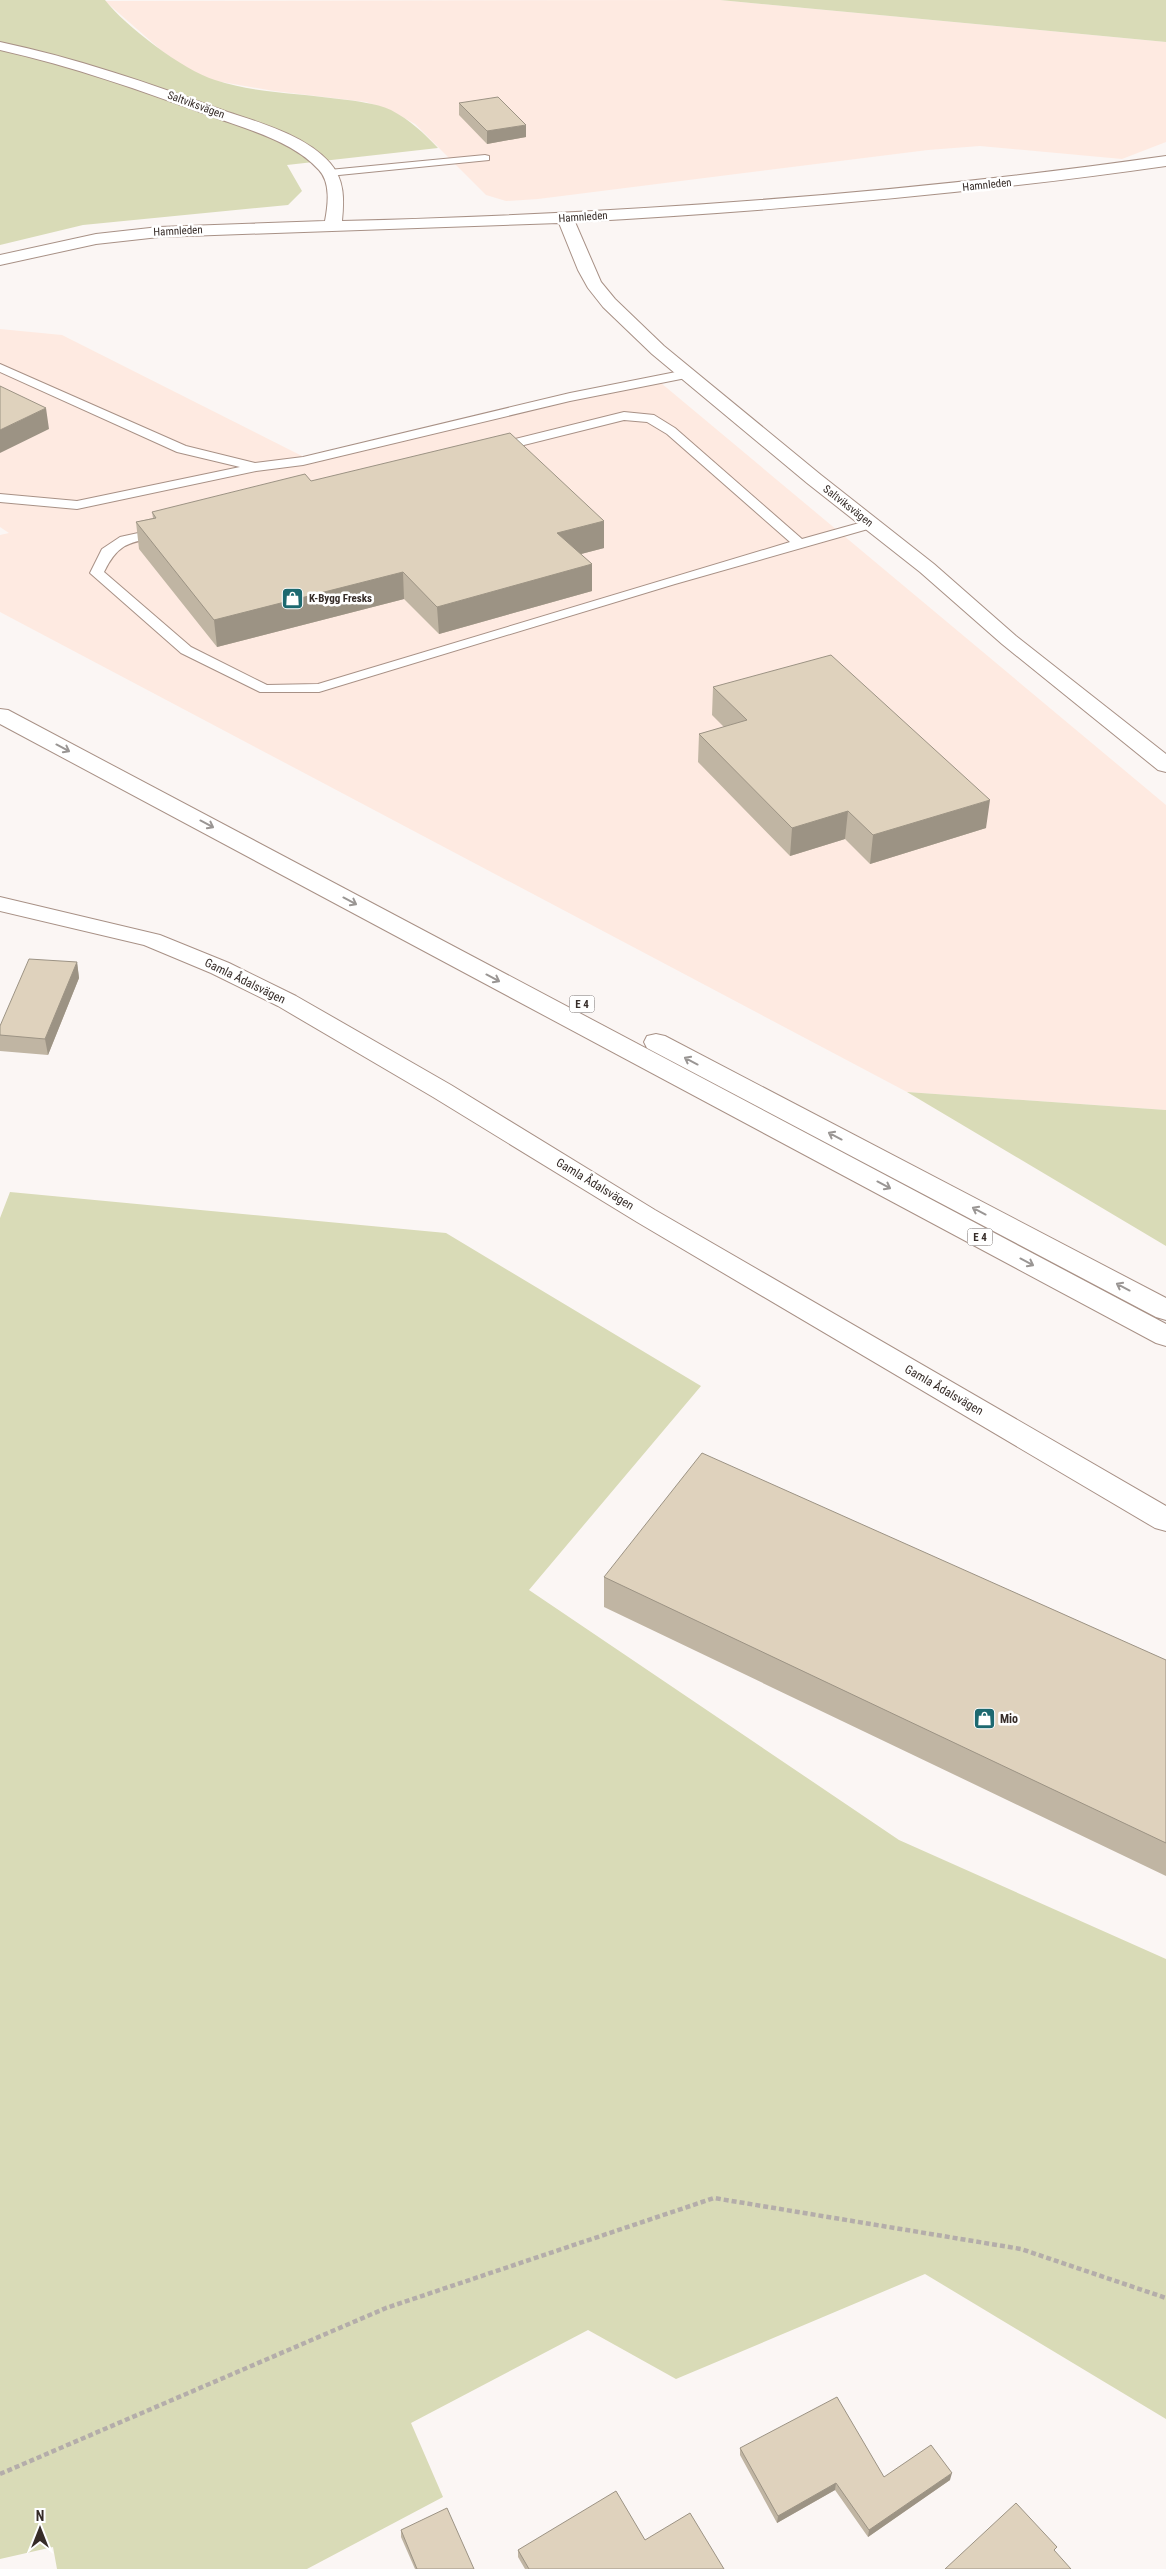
<svg xmlns="http://www.w3.org/2000/svg" width="1166" height="2569" viewBox="0 0 1166 2569" font-family="'Roboto Condensed',sans-serif">
<style>
.built{fill:#feeae1}
.green{fill:#d9dbb7}
.lines{fill:none;stroke-linecap:round;stroke-linejoin:round}
.service-casing{stroke:#a89186;stroke-width:2}
.minor-casing{stroke:#a89186;stroke-width:2}
.tertiary-casing{stroke:#a89186;stroke-width:2}
.trunk-casing{stroke:#a89186;stroke-width:2}
.path{stroke:#b4adaa;stroke-width:4.5;stroke-dasharray:5 3;stroke-linecap:butt}
.service{fill:#fff;fill-rule:evenodd}
.minor{fill:#fff;fill-rule:evenodd}
.tertiary{fill:#fff;fill-rule:evenodd}
.trunk{fill:#fff;fill-rule:evenodd}
.wall{fill:#c0b5a3}
.shaded-wall{fill:#9c9384}
.building{fill:#dfd2bd;stroke:#9c9384}
.oneway{stroke:#9a9694}
.labels{text-anchor:middle;dominant-baseline:central;stroke-width:5;stroke-linejoin:round;paint-order:stroke}
.far-street-label{font-size:11px;fill:#362c28;stroke:#fff}
.far-poi-label{font-size:11px;font-weight:bold;fill:#362c28;stroke:#fff;text-anchor:start}
.shield{fill:#fff;stroke:#726b68;stroke-width:1}
.shield-label{font-size:11px;font-weight:bold;fill:#362c28}
.street-label{font-size:12px;fill:#362c28;stroke:#fff}
.poi-label{font-size:12px;font-weight:bold;fill:#362c28;stroke:#fff;text-anchor:start}
</style>
<rect width="100%" height="100%" fill="#fbf6f4"/>
<!-- built -->
<path class="built" d="M 720,0 L 1166,42 L 1166,142 L 1122,159 L 980,146 L 928,150 L 538,199 L 506,201 L 486,195 L 415,124 L 390,110 L 366,102 L 274,91 L 216,81 L 190,71 L 162,51 L 105,1 Z
M 0,329 L 62,335 L 306,458 L 655,378 L 1166,805 L 1166,1110 L 907,1092 L 0,612 L 0,535 L 9,533 L 0,527 Z"/>
<!-- green -->
<path class="green" d="M 0,0 L 105,0 C 125,26 183,70 215,80 C 254,93 298,93 339,99 C 356,101 375,103 391,110 C 410,120 424,133 438,148 L 287,165 L 302,191 L 288,205 L 83,225 L 0,245 Z
M 720,0 L 1166,0 L 1166,42 Z
M 907,1092 L 1166,1110 L 1166,1246 Z
M 10,1192 L 446,1233 L 701,1386 L 529,1590 L 899,1840 L 1166,1959 L 1166,2419 L 925,2274 L 676,2379 L 588,2330 L 411,2423 L 443,2497 L 307,2569 L 57,2569 L 53,2547 L 0,2559 L 0,1218 Z"/>
<g class="lines">
<defs>
<path id="service" d="M 485,155 L 489,156 L 489,160 L 329,176 L 324,173 L 329,170 Z
M 0,364 L 186,446 L 255,463 L 303,457 L 570,393 L 686,370 L 692,374 L 686,378 L 570,401 L 303,465 L 256,471 L 77,509 L 0,502 L 0,494 L 77,501 L 240,467 L 177,452 L 0,372 Z
M 624,412 L 654,415 L 675,428 L 802,539 L 870,520 L 877,524 L 875,527 L 675,584 L 319,692 L 260,692 L 181,653 L 90,573 L 102,549 L 120,537 L 161,528 L 166,529 L 168,532 L 166,535 C 133,543 120,539 104,572 L 191,647 L 267,685 L 318,684 L 790,542 L 667,434 L 647,422 L 624,420 L 496,452 L 490,448 L 491,445 Z"/>
<path id="minor" d="M 0,897 L 160,935 L 229,963 L 296,996 L 451,1085 L 655,1210 L 1166,1506 L 1166,1531 L 1155,1528 L 637,1222 L 433,1097 L 278,1006 L 211,973 L 144,945 L 0,911 Z"/>
<path id="tertiary" d="M 0,42 C 76,58 149,83 222,110 C 257,122 304,134 330,163 C 345,180 344,200 342,221 C 617,214 893,195 1166,156 L 1166,166 C 970,194 773,211 575,222 L 601,282 L 615,299 L 664,346 L 821,475 L 934,564 L 1016,636 L 1166,754 L 1166,772 L 1158,770 L 1002,644 L 920,572 L 807,483 L 652,354 L 603,307 L 588,288 L 578,270 L 559,223 L 159,237 L 96,244 L 0,265 L 0,255 L 96,234 L 159,227 L 325,221 C 328,205 331,183 319,170 C 293,141 246,129 211,116 C 142,91 72,66 0,50 Z"/>
<path id="trunk" d="M 0,709 L 8,710 L 1166,1324 L 1166,1346 L 1156,1343 L 0,724 Z
M 656,1034 L 665,1036 L 1166,1298 L 1166,1320 L 1156,1317 L 647,1048 L 644,1042 L 647,1036 Z"/>
</defs>
<!-- service casing -->
<use href="#service" class="service-casing"/>
<!-- minor casing -->
<use href="#minor" class="minor-casing"/>
<!-- tertiary casing -->
<use href="#tertiary" class="tertiary-casing"/>
<!-- trunk casing -->
<use href="#trunk" class="trunk-casing"/>
<!-- path -->
<path class="path" d="M 0,2474 L 386,2308 L 714,2198 L 1021,2249 L 1166,2298"/>
<!-- service -->
<use href="#service" class="service"/>
<!-- minor -->
<use href="#minor" class="minor"/>
<!-- tertiary -->
<use href="#tertiary" class="tertiary"/>
<!-- trunk -->
<use href="#trunk" class="trunk"/>
</g>
<!-- wall -->
<path class="wall" d="M 459,103 L 526,137 L 487,144 L 459,115 Z
M 152,512 L 604,521 L 604,548 L 581,554 L 592,564 L 592,591 L 439,634 L 404,599 L 217,647 L 139,549 L 136,522 L 153,518 Z
M 713,687 L 986,828 L 870,864 L 845,839 L 790,856 L 698,762 L 699,734 L 724,727 L 712,715 Z
M 77,962 L 79,978 L 48,1055 L 0,1051 L 0,1035 Z
M 604,1577 L 1166,1660 L 1166,1876 L 604,1607 Z
M 740,2448 L 884,2477 L 950,2480 L 868,2537 L 835,2490 L 777,2523 L 740,2455 Z
M 401,2530 L 474,2569 L 415,2569 L 401,2537 Z
M 645,2540 L 724,2569 L 525,2569 L 518,2557 L 518,2550 Z"/>
<!-- shaded-wall -->
<path class="shaded-wall" d="M 526,125 L 526,137 L 487,144 L 487,131 Z
M 46,408 L 49,429 L 0,453 L 0,430 Z
M 604,521 L 604,548 L 558,560 L 557,533 Z
M 592,564 L 592,591 L 439,634 L 437,607 Z
M 403,572 L 404,599 L 217,647 L 214,620 Z
M 990,800 L 986,828 L 870,864 L 873,835 Z
M 848,811 L 845,839 L 790,856 L 792,828 Z
M 77,962 L 79,978 L 48,1055 L 45,1039 Z
M 952,2473 L 950,2480 L 868,2537 L 869,2530 Z
M 836,2483 L 835,2490 L 777,2523 L 778,2516 Z"/>
<!-- building -->
<path class="building" d="M 498,97 L 526,125 L 487,131 L 459,103 Z
M 0,386 L 46,408 L 0,430 Z
M 510,433 L 604,521 L 557,533 L 592,564 L 437,607 L 403,572 L 214,620 L 136,522 L 156,518 L 152,512 L 305,474 L 311,481 Z
M 831,655 L 990,800 L 873,835 L 848,811 L 792,828 L 699,734 L 747,720 L 713,687 Z
M 29,959 L 77,962 L 45,1039 L 0,1035 L 0,1026 Z
M 702,1453 L 1166,1660 L 1166,1843 L 604,1577 Z
M 837,2397 L 884,2477 L 931,2445 L 952,2473 L 869,2530 L 836,2483 L 778,2516 L 740,2448 Z
M 616,2491 L 645,2540 L 690,2513 L 724,2569 L 529,2569 L 518,2550 Z
M 1016,2503 L 1057,2547 L 1054,2550 L 1071,2569 L 945,2569 Z
M 447,2508 L 474,2569 L 417,2569 L 401,2530 Z"/>
<!-- one-way arrows -->
<defs><path id="oneway-shaft" d="M-6 0H5M1.5-3L5.5 0L1.5 3" fill="none" stroke-width="1.6" stroke-linecap="round" stroke-linejoin="round" transform="scale(1.25)"/></defs>
<g class="oneway">
<use href="#oneway-shaft" transform="translate(63 748) rotate(28)"/>
<use href="#oneway-shaft" transform="translate(207 824) rotate(28)"/>
<use href="#oneway-shaft" transform="translate(350 901) rotate(28)"/>
<use href="#oneway-shaft" transform="translate(493 978) rotate(28)"/>
<use href="#oneway-shaft" transform="translate(691 1061) rotate(-152)"/>
<use href="#oneway-shaft" transform="translate(835 1136) rotate(-152)"/>
<use href="#oneway-shaft" transform="translate(884 1185) rotate(28)"/>
<use href="#oneway-shaft" transform="translate(979 1211) rotate(-152)"/>
<use href="#oneway-shaft" transform="translate(1027 1262) rotate(28)"/>
<use href="#oneway-shaft" transform="translate(1123 1287) rotate(-152)"/>
</g>
<!-- icons -->
<defs>
<symbol id="shop-square" viewBox="-11 -11 22 22"><rect x="-9" y="-9" width="18" height="18" rx="4" fill="#1d6970" stroke="#fff"/><path d="M-5-2.5h2.3a2.7 3.5 0 0 1 5.4 0H5L5.5 6h-11ZM-1.5-2.5h3a1.5 2.3 0 0 0-3 0Z" fill="#fff"/></symbol>
</defs>
<g fill-rule="evenodd">
<use href="#shop-square" x="280" y="586" width="25" height="25"/>
<use href="#shop-square" x="972" y="1706" width="25" height="25"/>
</g>
<g class="labels">
<!-- far-street labels -->
<g class="far-street-label">
<text transform="translate(196 105) rotate(20)">Saltviksvägen</text>
<text transform="translate(987 185) rotate(-6)">Hamnleden</text>
<text transform="translate(583 217) rotate(-4)">Hamnleden</text>
<text transform="translate(178 231) rotate(-3)">Hamnleden</text>
<text transform="translate(848 506) rotate(38)">Saltviksvägen</text>
</g>
<!-- far-poi labels -->
<g class="far-poi-label">
<text x="309" y="598">K-Bygg Fresks</text>
</g>
<!-- shield labels -->
<g class="shield">
<rect x="569.5" y="995.5" width="25" height="17" rx="4"/>
<rect x="967.5" y="1228.5" width="25" height="17" rx="4"/>
</g>
<g class="shield-label">
<text x="582" y="1004">E 4</text>
<text x="980" y="1237">E 4</text>
</g>
<!-- street labels -->
<g class="street-label">
<text transform="translate(245 981) rotate(26)">Gamla Ådalsvägen</text>
<text transform="translate(595 1184) rotate(31)">Gamla Ådalsvägen</text>
<text transform="translate(944 1390) rotate(30)">Gamla Ådalsvägen</text>
</g>
<!-- poi labels -->
<g class="poi-label">
<text x="1000" y="1719">Mio</text>
</g>
</g>
<!-- north arrow -->
<g transform="translate(40 2529)" stroke="#ffffff" stroke-width="4" paint-order="stroke">
<path d="M0-4L9 19L0 12L-9 19Z" fill="#362c28"/>
<text y="-8" font-size="14" font-weight="bold" text-anchor="middle" fill="#362c28">N</text>
</g>
</svg>
